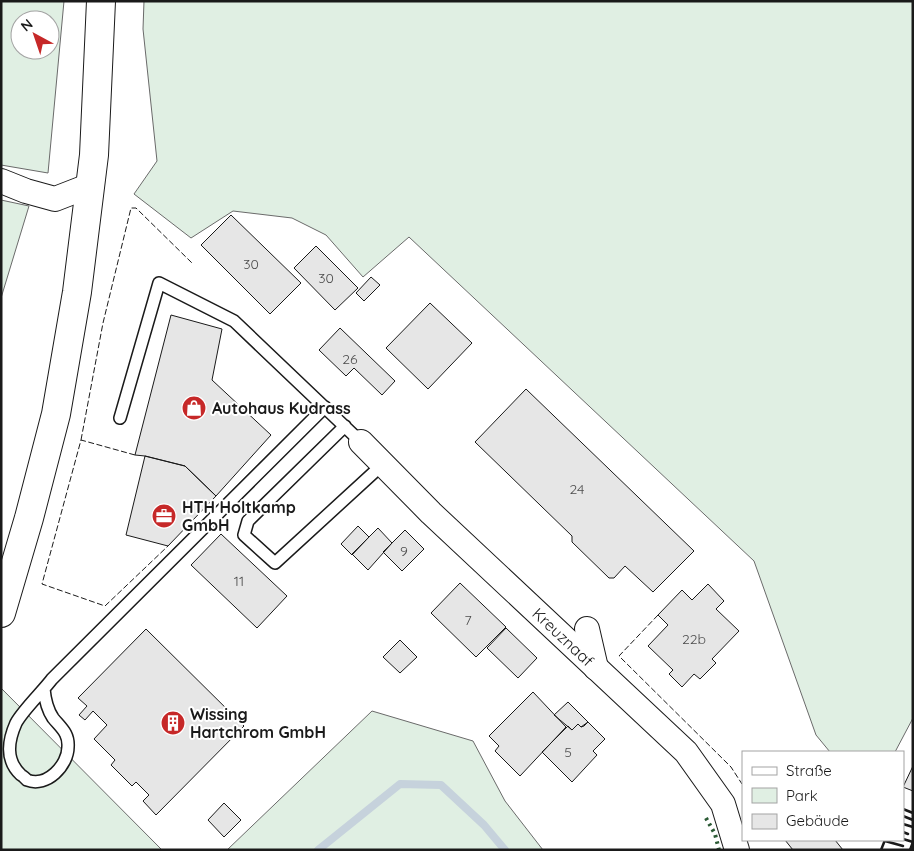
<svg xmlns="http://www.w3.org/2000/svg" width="914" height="851" viewBox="0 0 914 851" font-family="Quicksand,sans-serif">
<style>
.green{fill:#e0efe3;stroke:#6a6a6a;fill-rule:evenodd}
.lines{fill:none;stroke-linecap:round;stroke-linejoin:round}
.stream{stroke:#c6d2dc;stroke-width:8}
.building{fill:#e6e6e6;stroke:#1a1a1a}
.lane-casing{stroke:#1a1a1a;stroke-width:14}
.street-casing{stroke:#1a1a1a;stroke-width:26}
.primary-casing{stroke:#1a1a1a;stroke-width:30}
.lane{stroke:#fff;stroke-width:11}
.street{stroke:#fff;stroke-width:24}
.primary{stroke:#fff;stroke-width:28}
.hedge{stroke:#2b5a34;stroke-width:4;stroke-dasharray:2.5 4;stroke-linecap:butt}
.fence{stroke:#1a1a1a;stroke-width:1;stroke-dasharray:6 2.5;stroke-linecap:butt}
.wall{stroke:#1a1a1a;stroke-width:2.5}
.labels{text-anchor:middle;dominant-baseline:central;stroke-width:4;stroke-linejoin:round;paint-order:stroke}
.number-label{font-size:14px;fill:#4d4d4d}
.poi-label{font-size:16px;font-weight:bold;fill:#1a1a1a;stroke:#fff;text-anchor:start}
.street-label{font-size:16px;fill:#1a1a1a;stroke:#fff}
</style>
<rect width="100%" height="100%" fill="#fff"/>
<!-- green -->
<path class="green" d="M 1,1 L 64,1 L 48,173 L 1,165 ZM 20,20 L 50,20 L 50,50 L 20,50 Z
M 144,1 L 913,1 L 913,718 L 895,752 L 830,752 L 816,735 L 754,561 L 409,237 L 363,277 L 326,235 L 292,218 L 233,211 L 191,238 L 134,194 L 157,161 L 143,29 Z
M 1,200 L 29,206 L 1,298 Z
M 1,688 L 162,850 L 1,850 Z
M 372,711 L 473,741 L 505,801 L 543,850 L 227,850 Z"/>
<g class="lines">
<!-- stream -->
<path class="stream" d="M 318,850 L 400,784 L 441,785 L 484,825 L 505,850"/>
</g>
<!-- building -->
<path class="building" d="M 231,215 L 301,283 L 270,314 L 201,245 Z
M 316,246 L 358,288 L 335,310 L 294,268 Z
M 371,277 L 380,285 L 364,301 L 356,293 Z
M 430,303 L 472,343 L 428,389 L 386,348 Z
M 171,315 L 222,329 L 212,380 L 271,435 L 216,496 L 185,466 L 145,456 L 135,455 Z
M 340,328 L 395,381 L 382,395 L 354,368 L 346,376 L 319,350 Z
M 526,389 L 694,551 L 653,592 L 625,566 L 614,578 L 609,578 L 572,542 L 572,536 L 475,442 Z
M 145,456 L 185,466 L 216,496 L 168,546 L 126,535 Z
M 358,526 L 369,537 L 352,555 L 341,544 Z
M 378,528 L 392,543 L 368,570 L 352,554 Z
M 405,530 L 424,549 L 402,571 L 383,552 Z
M 221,534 L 287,596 L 257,628 L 191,565 Z
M 460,583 L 506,627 L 476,657 L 431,613 Z
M 708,584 L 724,601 L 716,609 L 739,631 L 712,659 L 716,663 L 700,679 L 694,674 L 682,687 L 669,674 L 673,670 L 648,646 L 668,625 L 658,615 L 682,590 L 692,600 Z
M 506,628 L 537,658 L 518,678 L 487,648 Z
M 146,629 L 244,726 L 156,815 L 143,801 L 149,795 L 136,782 L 132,786 L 111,765 L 115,760 L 94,739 L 107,725 L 93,711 L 85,720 L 79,715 L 87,706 L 78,698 Z
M 400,640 L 417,657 L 400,673 L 383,657 Z
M 533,692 L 566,727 L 520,776 L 495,751 L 499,746 L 489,736 Z
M 568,702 L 588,722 L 584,726 L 581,727 L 578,724 L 572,730 L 554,715 Z
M 588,722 L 605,739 L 593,751 L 597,755 L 572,782 L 542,752 L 568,726 L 572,730 L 578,724 L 581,727 Z
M 913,766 L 913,791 L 903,787 Z
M 224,803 L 241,820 L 224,837 L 208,820 Z
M 785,840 L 835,840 L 843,850 L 793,850 Z"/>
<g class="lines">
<defs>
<path id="lane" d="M 120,418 L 159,283 L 234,321 L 361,442
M 345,426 L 248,521 L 244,535 L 275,563 L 383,464
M 44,689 C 45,700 47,709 53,718 C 61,728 69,733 68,747 C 68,765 47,788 27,780 C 26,779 22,775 21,775 C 5,760 8,741 16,723 C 23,710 43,691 52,679 L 325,407"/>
<g id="street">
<path d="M 1,181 L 26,191 L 55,199 L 91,185"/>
<path id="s1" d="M 361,442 L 431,513 L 686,752 L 723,804 L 737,850"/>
<path d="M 587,629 L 596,668"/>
</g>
<path id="primary" d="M 1,613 L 29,518 L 56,414 L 77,292 L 94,155 L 101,1"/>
</defs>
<!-- lane casing -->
<use href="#lane" class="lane-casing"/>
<!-- street casing -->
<use href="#street" class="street-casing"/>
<!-- primary casing -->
<use href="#primary" class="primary-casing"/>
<!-- lane -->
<use href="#lane" class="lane"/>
<!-- street -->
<use href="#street" class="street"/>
<!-- primary -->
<use href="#primary" class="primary"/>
<!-- hedge -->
<path class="hedge" d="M 706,818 L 715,834 L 719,850"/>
<!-- fence -->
<path class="fence" d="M 81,440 L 103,323 L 131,208 L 136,208 L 192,263
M 135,455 L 81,440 L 42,584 L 105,606 L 168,546
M 658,615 L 619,656 L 731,767 L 742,784"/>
<!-- wall -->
<path class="wall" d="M 903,809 L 913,813
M 903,816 L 913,820
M 903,824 L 913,827
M 903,832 L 908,834
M 903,839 L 913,842
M 885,841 L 903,846
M 881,850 L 885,840
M 910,850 L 913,842"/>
</g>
<!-- icons -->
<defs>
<symbol id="shop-disc" viewBox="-11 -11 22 22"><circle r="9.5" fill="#c62828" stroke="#fff"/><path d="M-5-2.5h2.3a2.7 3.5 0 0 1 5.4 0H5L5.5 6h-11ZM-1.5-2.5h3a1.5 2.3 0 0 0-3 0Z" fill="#fff"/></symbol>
<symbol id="office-disc" viewBox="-11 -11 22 22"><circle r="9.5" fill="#c62828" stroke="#fff"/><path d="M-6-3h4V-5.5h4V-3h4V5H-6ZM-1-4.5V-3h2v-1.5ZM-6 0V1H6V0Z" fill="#fff"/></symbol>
<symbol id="building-disc" viewBox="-11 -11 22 22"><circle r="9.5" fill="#c62828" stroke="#fff"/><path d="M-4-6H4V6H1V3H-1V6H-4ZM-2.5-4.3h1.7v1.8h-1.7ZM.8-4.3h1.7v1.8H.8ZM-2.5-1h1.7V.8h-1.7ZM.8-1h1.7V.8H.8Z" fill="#fff"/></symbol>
</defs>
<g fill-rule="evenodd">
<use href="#shop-disc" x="180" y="394" width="28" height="28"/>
<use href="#office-disc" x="150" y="502" width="28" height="28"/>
<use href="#building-disc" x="159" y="709" width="28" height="28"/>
</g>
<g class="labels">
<!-- number labels -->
<g class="number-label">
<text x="251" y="264">30</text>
<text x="326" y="278">30</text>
<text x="350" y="359">26</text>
<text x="577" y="489">24</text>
<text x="404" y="551">9</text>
<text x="239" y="581">11</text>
<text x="468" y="620">7</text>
<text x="694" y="639">22b</text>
<text x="568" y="752">5</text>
</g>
<!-- poi labels -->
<g class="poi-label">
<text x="212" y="408">Autohaus Kudrass</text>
<text x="182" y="507">HTH Holtkamp<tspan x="182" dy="18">GmbH</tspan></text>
<text x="190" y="714">Wissing<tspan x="190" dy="18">Hartchrom GmbH</tspan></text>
</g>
<!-- street labels -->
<g class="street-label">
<text stroke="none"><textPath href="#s1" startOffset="281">Kreuznaaf</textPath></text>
</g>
</g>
<!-- border -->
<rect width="914" height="851" fill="none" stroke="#1a1a1a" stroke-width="5"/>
<!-- legend -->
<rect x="742" y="751" width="162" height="90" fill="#ffffff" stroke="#a3a3a3"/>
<rect x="752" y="767" width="25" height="8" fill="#ffffff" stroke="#a3a3a3"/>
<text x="786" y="776" font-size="15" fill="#1a1a1a">Straße</text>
<rect x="752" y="788" width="25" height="15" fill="#e0efe3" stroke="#a3a3a3"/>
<text x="786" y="801" font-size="15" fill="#1a1a1a">Park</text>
<rect x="752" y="814" width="25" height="15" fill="#e6e6e6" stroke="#a3a3a3"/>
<text x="786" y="826" font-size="15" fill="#1a1a1a">Gebäude</text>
<!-- north arrow -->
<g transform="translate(35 35) rotate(320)"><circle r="24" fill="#ffffff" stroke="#a3a3a3"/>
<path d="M0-4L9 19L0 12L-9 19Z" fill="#c62828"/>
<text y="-8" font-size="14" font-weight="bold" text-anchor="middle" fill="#1a1a1a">N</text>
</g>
</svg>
